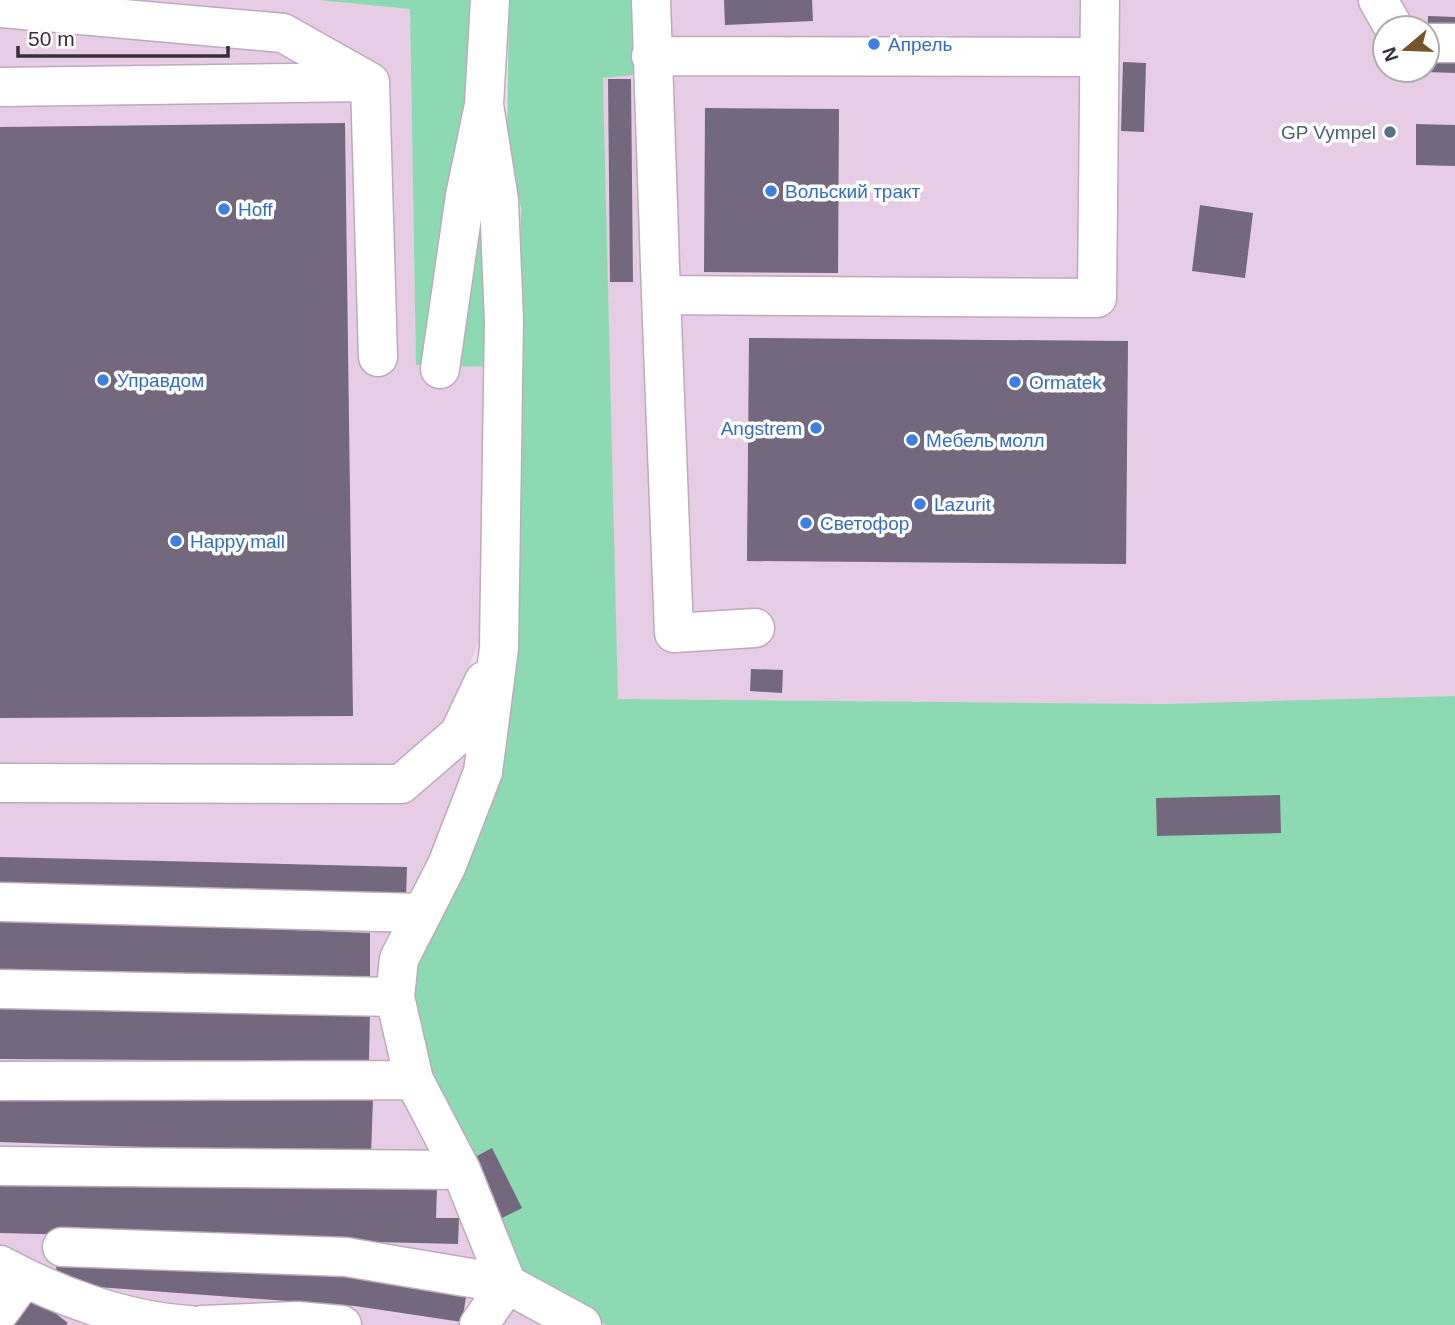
<svg xmlns="http://www.w3.org/2000/svg" width="1455" height="1325" viewBox="0 0 1455 1325" font-family="Helvetica,sans-serif">
  <style>
    .built { fill: #e7cce5; fill-rule: evenodd }
    .green { fill: #8dd9b2 }
    .building { fill: #73687e }
    .lines { fill: none; stroke-linecap: round; stroke-linejoin: round }
    .minor-casing { stroke: #beaabd; stroke-width: 41 }
    .minor { stroke: #fff; stroke-width: 38 }
    .shop-dot { fill: #3f7fe0; stroke: #fff; stroke-width: 2.5 }
    .service-dot { fill: #5c6f8a; stroke: #fff; stroke-width: 2.5 }
    .labels { text-anchor: middle; dominant-baseline: central; stroke-width: 7; stroke-linejoin: round; paint-order: stroke }
    .shop-label { font-size: 19px; fill: #366cbe; stroke: #fff; text-anchor: start }
    .service-label { font-size: 19px; fill: #4e5e75; stroke: #fff; text-anchor: end }
  </style>
  <rect width="100%" height="100%" fill="#f0dbef"/>
  <path class="built" d="M0,0H318L410,9L416,364L494,367L492,607L449,717L476,743L447,837L476,847L392,989L520,1278L607,1325H0Z
    M638,0H1455V696L1164,704L618,699L603,78L634,75ZM1385,28H1427V70H1385Z"/>
  <path class="green" d="M318,0H471L465,84L486,206L494,367L416,365L410,9Z
    M509,0H638L634,75L603,78L618,699L1164,704L1455,696V1325H607L520,1279L392,989L476,847L500,783L513,622L521,209L507,135Z"/>
  <path class="building" d="M724,0H812L813,21L725,25Z
    M1428,16L1455,17V73L1427,72Z
    M1123,62L1146,63L1144,132L1121,131Z
    M608,79H631L633,282H610Z
    M705,108L839,109L838,273L704,272Z
    M345,123L353,716L0,718V127Z
    M1416,124L1455,125V166L1416,165Z
    M1200,205L1253,213L1245,278L1192,271Z
    M749,338L1128,341L1126,564L747,561Z
    M751,669L783,670L782,693L750,691Z
    M1280,795L1281,833L1157,836L1156,798Z
    M0,857L407,867L406,898L0,888Z
    M0,919L370,933V983L0,972Z
    M0,1006L370,1010L369,1061L0,1059Z
    M0,1089L373,1097L371,1155L0,1142Z
    M492,1148L522,1208L492,1223L462,1164Z
    M0,1177L437,1187L436,1218H459L458,1244L0,1233Z
    M56,1261L357,1276L466,1297L462,1322L355,1306L57,1284Z
    M25,1290L68,1323L66,1325H0Z"/>
  <g class="lines">
    <g class="minor-casing">
      <path id="minor" d="M651,0L661,295L1097,298L1100,0
        M1378,0L1394,28
        M0,8L283,33L370,82L378,357
        M1427,43H1455
        M651,56L1099,57
        M0,87L369,82
        M484,105L499,200L504,321L499,648L483,772L447,865L399,959L395,997L414,1080L461,1170L507,1284L582,1325
        M661,295L674,633L755,628
        M440,369L465,196L484,105L490,0
        M0,783L401,784L459,734L484,681
        M0,902L419,913
        M0,989L395,997
        M0,1081L414,1080
        M0,1166L461,1170
        M62,1247L346,1257L507,1284L479,1325
        M0,1265C57,1296 125,1321 189,1325
        M0,1311L24,1278
        M202,1325L297,1321L342,1325"/>
    </g>
    <use href="#minor" class="minor"/>
  </g>
  <g class="shop-dot">
    <circle cx="874" cy="44" r="7"/>
    <circle cx="771" cy="191" r="7"/>
    <circle cx="224" cy="209" r="7"/>
    <circle cx="103" cy="380" r="7"/>
    <circle cx="1015" cy="382" r="7"/>
    <circle cx="816" cy="428" r="7"/>
    <circle cx="912" cy="440" r="7"/>
    <circle cx="920" cy="504" r="7"/>
    <circle cx="806" cy="523" r="7"/>
    <circle cx="176" cy="541" r="7"/>
  </g>
  <circle class="service-dot" cx="1390" cy="132" r="7"/>
  <g class="labels">
    <g class="shop-label">
      <text x="888" y="44">Апрель</text>
      <text x="785" y="191">Вольский тракт</text>
      <text x="238" y="209">Hoff</text>
      <text x="117" y="380">Управдом</text>
      <text x="1029" y="382">Ormatek</text>
      <text x="802" y="428" text-anchor="end">Angstrem</text>
      <text x="926" y="440">Мебель молл</text>
      <text x="934" y="504">Lazurit</text>
      <text x="820" y="523">Светофор</text>
      <text x="190" y="541">Happy mall</text>
    </g>
    <g class="service-label">
      <text x="1376" y="132">GP Vympel</text>
    </g>
  </g>
  <g transform="translate(1406 49) rotate(251)"><circle r="33" fill="#ffffff" stroke="#afacaf" stroke-width="2"/>
  <path d="M0-5L12 26L0 18L-12 26Z" fill="#73562a"/>
  <text y="-10" font-size="19" font-weight="bold" text-anchor="middle" fill="#372f37">N</text>
  </g>
  <path d="M18 46v10h210v-10" fill="none" stroke="#372f37" stroke-width="3.5"/>
  <text x="28" y="46" font-size="21" fill="#372f37" stroke="#ffffff" stroke-width="5" paint-order="stroke">50 m</text>
</svg>
